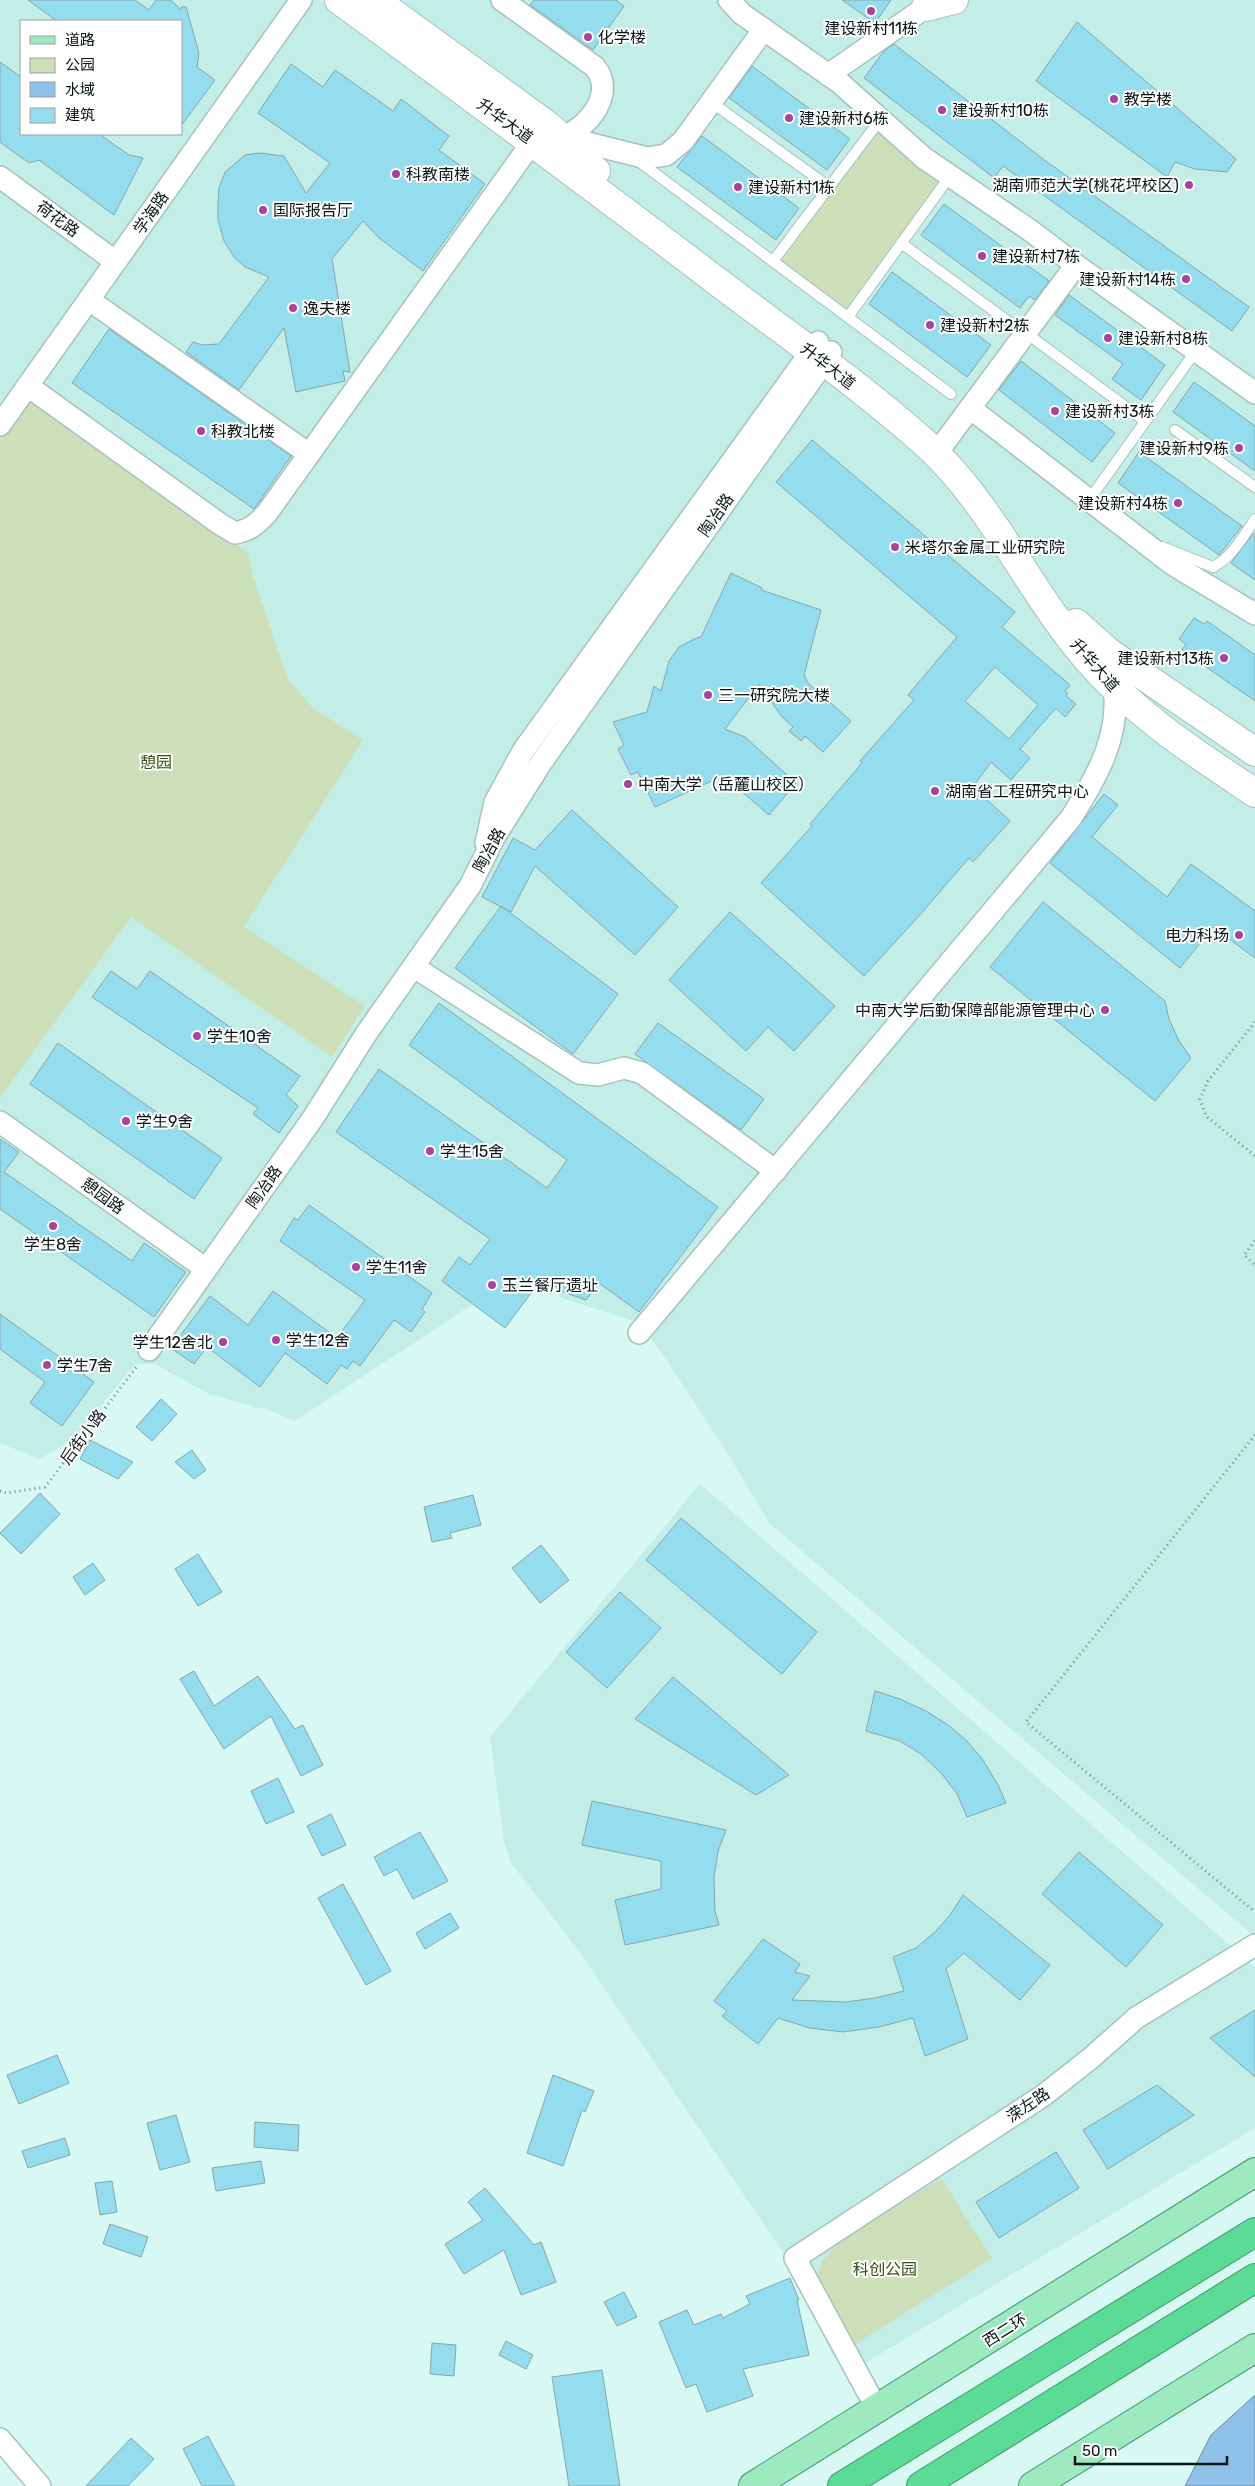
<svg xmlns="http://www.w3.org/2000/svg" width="1255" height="2486" viewBox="0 0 1255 2486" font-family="Rubik,'Noto Sans SC',sans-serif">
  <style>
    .built { fill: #c3ede7; fill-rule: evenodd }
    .green { fill: #cddfb9 }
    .water { fill: #8fc0e8; stroke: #678da8 }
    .building { fill: #94ddef; stroke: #87a5ac; fill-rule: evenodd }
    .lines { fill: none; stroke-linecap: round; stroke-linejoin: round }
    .lane-casing { stroke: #a4c3be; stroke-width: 12 }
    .street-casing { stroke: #a4c3be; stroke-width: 24 }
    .secondary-casing { stroke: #a4c3be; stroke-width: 30 }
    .primary-casing { stroke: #3f9668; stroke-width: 30 }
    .highway-casing { stroke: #3f9668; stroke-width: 30 }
    .path { stroke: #768d89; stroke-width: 3; stroke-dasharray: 1 4; stroke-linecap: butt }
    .lane { stroke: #fff; stroke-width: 10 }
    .street { stroke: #fff; stroke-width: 21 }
    .secondary { stroke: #fff; stroke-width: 28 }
    .primary { stroke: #9de9c0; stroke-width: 28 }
    .highway { stroke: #5cdb96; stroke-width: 28 }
    .poi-dot { fill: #a941a4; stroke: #fff; stroke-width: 2 }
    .labels { text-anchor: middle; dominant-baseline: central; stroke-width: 4; stroke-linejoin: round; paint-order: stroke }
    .poi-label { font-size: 16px; fill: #091514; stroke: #fff; text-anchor: start }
    .street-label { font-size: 16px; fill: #091514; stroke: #fff }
    .park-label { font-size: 16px; fill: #374c13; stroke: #fff }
  </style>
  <rect width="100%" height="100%" fill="#d8f8f3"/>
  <path class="built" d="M0,0H1255V1937L770,1524L727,1452L659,1349L637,1322L564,1299L546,1286L538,1291L533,1290L505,1328L473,1304L295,1421L271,1411L209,1394L155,1364H135L73,1440L39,1459L0,1443ZM21,21H181V134H21Z
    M700,1484L1255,1967V2128L865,2363L842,2369L833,2356L808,2301L782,2251L579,1951L511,1863L504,1841L490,1737Z"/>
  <path class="green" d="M879,126L943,179L847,310L780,261Z
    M23,392L248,553L253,576L288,680L314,709L363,740L244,927L365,1006L332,1057L131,917L0,1098V425Z
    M941,2178L992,2258L851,2347L817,2277L822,2261L840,2241Z"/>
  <path class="water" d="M1255,2395V2486H1185L1211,2435Z"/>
  <path class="building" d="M28,0H135L149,10L156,0H171L181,10V7H186L199,53L197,67L215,80L181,126V21H57Z
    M534,0H616L624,6L593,50L530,5Z
    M842,0H891L875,23Z
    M1077,22L1236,159L1227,172L1195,169L1175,162L1167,177L1036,81Z
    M894,44L1043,159L1249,307L1232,331L1003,166L994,178L864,78L884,51Z
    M0,62L21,77V134H99L129,155L143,158L114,215L39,160L29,163L0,142Z
    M291,64L323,87L335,70L393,111L401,99L449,136L439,150L485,184L423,271L378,237L363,221L332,259L350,372L343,371L345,381L296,392L284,328L239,390L186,352L193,342L202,345L219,344L269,277L245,267L234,257L224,241L218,220V204L219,188L225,172L245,155L259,153L284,156L306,193L330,163L258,113Z
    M752,66L850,139L827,170L729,98Z
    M702,136L799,208L776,240L677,167Z
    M944,204L1049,281L1035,300L1029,296L1020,308L921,235Z
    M892,272L991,345L967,377L869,304Z
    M1069,295L1165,365L1141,400L1112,379L1123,364L1055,315Z
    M109,329L291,456L254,509L72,383Z
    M1021,361L1115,433L1092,462L999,390Z
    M1194,382L1255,426V471L1173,412Z
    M812,440L1015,612L1002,627L1070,685L1065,691L1068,694L1066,696L1076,704L1065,717L1056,708L1020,749L1030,758L1011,780L991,762L973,787L1010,821L973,862L969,858L918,917L864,976L761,883L812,826L810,824L862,763L860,761L914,700L908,695L957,637L776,482ZM995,667L1038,705L1009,739L965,701Z
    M1139,452L1242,526L1219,555L1118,483Z
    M1253,534L1255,535V580L1231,563Z
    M731,573L762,588L761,590L821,610L804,675L808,683L851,721L823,752L805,736L801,741L789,731L793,727L782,717L759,684L725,729L745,737L796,783L769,815L726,778L716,779L655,807L638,772L631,775L618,749L624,745L613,722L647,712L654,686L661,691L669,661L679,647L694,639L701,637Z
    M1194,618L1204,624L1207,621L1255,655V701L1182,650L1186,644L1179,639Z
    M1104,794L1118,805L1092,837L1167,897L1191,864L1255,911V958L1213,927L1180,968L1050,863Z
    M572,810L678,907L635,955L535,866L511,912L482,897L513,838L535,850Z
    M1043,902L1165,1001L1169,1019L1179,1041L1191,1058L1155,1101L990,967Z
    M501,906L618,994L573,1054L455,968Z
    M730,912L835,1006L794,1051L768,1027L746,1051L669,980Z
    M111,971L137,989L150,971L300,1076L286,1095L298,1106L279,1133L253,1114L258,1108L92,997Z
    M439,1003L718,1207L639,1312L599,1283L586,1300L563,1292L543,1277L505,1328L442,1281L459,1257L470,1265L490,1239L336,1132L379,1069L547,1188L567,1160L409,1045Z
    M658,1023L764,1099L741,1130L635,1054Z
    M58,1043L222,1158L194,1199L30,1084Z
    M0,1139L19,1152L4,1172L132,1261L144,1243L186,1272L154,1317L0,1209Z
    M309,1205L432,1293L422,1309L425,1312L411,1332L394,1320L360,1366L353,1361L347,1369L341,1365L327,1384L285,1353L260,1387L207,1347L194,1364L171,1348L210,1296L248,1325L273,1291L337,1338L365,1300L280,1241L294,1218L298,1220Z
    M0,1314L94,1382L62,1426L30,1403L45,1382L0,1349Z
    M161,1399L177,1414L152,1441L136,1427Z
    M90,1440L133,1462L118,1479L80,1459Z
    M192,1450L206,1470L194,1479L175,1462Z
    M40,1493L60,1514L21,1554L0,1533Z
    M473,1495L481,1525L450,1533L452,1538L432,1542L424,1507Z
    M681,1518L817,1632L782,1674L646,1560Z
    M541,1545L569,1580L540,1603L512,1568Z
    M198,1554L222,1592L198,1606L175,1569Z
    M93,1563L105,1580L85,1595L73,1577Z
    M620,1592L661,1628L607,1688L566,1652Z
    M194,1671L214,1706L258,1676L295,1729L303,1725L323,1765L301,1776L271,1716L224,1749L180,1679Z
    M673,1677L789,1775L756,1795L635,1719Z
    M875,1691L900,1699L926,1711L948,1725L966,1740L983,1760L998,1785L1006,1803L967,1817L957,1794L942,1774L921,1754L900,1741L866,1731Z
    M278,1778L294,1812L266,1824L251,1791Z
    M592,1801L726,1830L718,1851L714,1877L715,1911L719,1925L625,1945L615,1900L661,1889V1861L582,1845Z
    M331,1814L346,1845L322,1856L307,1826Z
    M420,1832L448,1881L413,1899L397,1869L384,1876L374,1857Z
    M1079,1852L1163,1925L1126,1967L1042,1894Z
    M343,1884L391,1971L366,1985L318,1898Z
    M963,1895L1050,1965L1020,2000L964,1953L946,1969L968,2039L925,2056L913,2018L879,2027L843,2032L810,2028L778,2018L758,2044L722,2016L727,2011L714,2001L763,1939L800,1964L795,1972L810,1976L792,2000L846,2002L875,1998L904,1991L893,1957L916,1948L936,1931L950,1915Z
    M450,1913L459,1928L425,1949L416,1933Z
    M1255,2010V2077L1210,2038Z
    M57,2055L69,2083L19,2104L7,2075Z
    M553,2075L594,2091L585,2112L582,2110L563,2166L527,2153Z
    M1157,2085L1194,2115L1108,2169L1083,2130Z
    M176,2115L190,2162L160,2170L147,2123Z
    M255,2122L299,2125L298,2151L254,2147Z
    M65,2138L70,2155L28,2168L22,2151Z
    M1056,2152L1079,2188L999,2238L976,2202Z
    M261,2161L265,2183L216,2191L212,2168Z
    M112,2181L117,2212L100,2215L95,2183Z
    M485,2188L534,2245L541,2242L556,2282L521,2295L504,2250L464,2274L445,2244L483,2220L468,2202Z
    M110,2224L148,2237L141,2257L103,2244Z
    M790,2278L799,2300H797L809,2355L743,2369L753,2396L707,2412L696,2384L686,2388L659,2322L687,2310L694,2325L721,2314L723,2318L750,2304L746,2296Z
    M624,2292L637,2317L617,2326L604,2302Z
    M506,2341L533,2355L526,2369L499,2355Z
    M432,2343L456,2345L454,2376L430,2374Z
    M602,2370L620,2486H569L552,2377Z
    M208,2436L235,2486H202L183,2449Z
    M131,2438L154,2459L128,2486H86Z"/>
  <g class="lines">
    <g class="lane-casing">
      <path id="lane" d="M711,102L828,186
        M637,160L951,394
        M901,243L1009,322
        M773,261L880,120
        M848,317L950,176
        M1026,333L1145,421
        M1175,430L1255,487
        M1089,500L1195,352
        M1162,547L1213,567C1232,557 1243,537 1255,519"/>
    </g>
    <g class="street-casing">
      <path id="street" d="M502,0L595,67C616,93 589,127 563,137
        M729,0L742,14L840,83L924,158L1031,231L1076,265L936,454
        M828,75L926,7
        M0,177L116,262
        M1076,265L1255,393
        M89,300L309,454
        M28,386L220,524L235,533C250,530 257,524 267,513L533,141L552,137H563L647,158L666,155L683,141L764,29
        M970,408L1172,564L1255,614
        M0,425L301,0
        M486,843L495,802L523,751L818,342
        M414,967L579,1073L598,1075L624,1068L642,1073L776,1171
        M0,1122L206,1269
        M639,1333L1071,818C1098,774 1123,733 1113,678
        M149,1350L313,1118L366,1034L470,886L495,836L541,763L831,352
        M877,2409L795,2258L1044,2095L1091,2058L1136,2018L1255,1945
        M0,2439L40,2486"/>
    </g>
    <g class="secondary-casing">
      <path id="secondary" d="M339,0C466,93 593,187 718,282C788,335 861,386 926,444C993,505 1029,592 1088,660C1136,715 1195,753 1255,793
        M375,0L546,124C564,138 577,157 596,171
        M926,7L954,0
        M1076,623L1107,651L1255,752"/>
    </g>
    <g class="primary-casing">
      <path id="primary" d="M753,2486L1255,2172
        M1033,2486L1255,2348"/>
    </g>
    <g class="highway-casing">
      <path id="highway" d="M842,2486L1255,2232
        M921,2486L1255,2278"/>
    </g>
    <path class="path" d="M1255,1022L1208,1081L1200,1099L1206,1116L1255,1156
      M1255,1241L1244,1255L1255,1265
      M1255,1435L1026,1722L1255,1912
      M0,1491L7,1493L45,1487L138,1365"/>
    <use href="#lane" class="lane"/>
    <use href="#street" class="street"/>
    <use href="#secondary" class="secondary"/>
    <use href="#primary" class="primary"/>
    <use href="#highway" class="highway"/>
  </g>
  <g class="poi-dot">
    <circle cx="871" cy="11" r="5"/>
    <circle cx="588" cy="37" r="5"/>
    <circle cx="1114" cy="99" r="5"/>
    <circle cx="942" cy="110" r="5"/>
    <circle cx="789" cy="118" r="5"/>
    <circle cx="396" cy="174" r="5"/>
    <circle cx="1189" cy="185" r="5"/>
    <circle cx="738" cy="187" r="5"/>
    <circle cx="263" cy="210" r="5"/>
    <circle cx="982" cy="256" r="5"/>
    <circle cx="1186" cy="279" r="5"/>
    <circle cx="293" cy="308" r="5"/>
    <circle cx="930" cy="325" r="5"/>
    <circle cx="1108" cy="338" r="5"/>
    <circle cx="1055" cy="411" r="5"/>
    <circle cx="201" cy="431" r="5"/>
    <circle cx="1239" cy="448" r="5"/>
    <circle cx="1178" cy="503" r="5"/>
    <circle cx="895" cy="547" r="5"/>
    <circle cx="1224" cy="658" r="5"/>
    <circle cx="708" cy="695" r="5"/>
    <circle cx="628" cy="784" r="5"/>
    <circle cx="935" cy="791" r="5"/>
    <circle cx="1239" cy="935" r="5"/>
    <circle cx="1105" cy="1010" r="5"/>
    <circle cx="197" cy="1036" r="5"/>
    <circle cx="126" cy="1121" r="5"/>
    <circle cx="430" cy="1151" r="5"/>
    <circle cx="53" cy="1226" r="5"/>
    <circle cx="356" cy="1267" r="5"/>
    <circle cx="492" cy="1285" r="5"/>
    <circle cx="276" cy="1340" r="5"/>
    <circle cx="223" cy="1342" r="5"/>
    <circle cx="47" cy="1365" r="5"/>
  </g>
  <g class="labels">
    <g class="poi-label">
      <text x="871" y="28" text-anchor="middle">建设新村11栋</text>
      <text x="598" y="37">化学楼</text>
      <text x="1124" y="99">教学楼</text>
      <text x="952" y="110">建设新村10栋</text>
      <text x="799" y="118">建设新村6栋</text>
      <text x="406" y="174">科教南楼</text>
      <text x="1179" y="185" text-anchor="end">湖南师范大学(桃花坪校区)</text>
      <text x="748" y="187">建设新村1栋</text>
      <text x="273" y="210">国际报告厅</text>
      <text x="992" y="256">建设新村7栋</text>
      <text x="1176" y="279" text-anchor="end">建设新村14栋</text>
      <text x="303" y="308">逸夫楼</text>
      <text x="940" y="325">建设新村2栋</text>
      <text x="1118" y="338">建设新村8栋</text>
      <text x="1065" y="411">建设新村3栋</text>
      <text x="211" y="431">科教北楼</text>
      <text x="1229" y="448" text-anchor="end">建设新村9栋</text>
      <text x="1168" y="503" text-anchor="end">建设新村4栋</text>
      <text x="905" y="547">米塔尔金属工业研究院</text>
      <text x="1214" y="658" text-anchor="end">建设新村13栋</text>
      <text x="718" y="695">三一研究院大楼</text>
      <text x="638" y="784">中南大学（岳麓山校区）</text>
      <text x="945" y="791">湖南省工程研究中心</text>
      <text x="1229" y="935" text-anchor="end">电力科场</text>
      <text x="1095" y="1010" text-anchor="end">中南大学后勤保障部能源管理中心</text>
      <text x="207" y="1036">学生10舍</text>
      <text x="136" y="1121">学生9舍</text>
      <text x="440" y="1151">学生15舍</text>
      <text x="53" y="1244" text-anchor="middle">学生8舍</text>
      <text x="366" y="1267">学生11舍</text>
      <text x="502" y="1285">玉兰餐厅遗址</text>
      <text x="286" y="1340">学生12舍</text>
      <text x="213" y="1342" text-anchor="end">学生12舍北</text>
      <text x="57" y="1365">学生7舍</text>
    </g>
    <g class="street-label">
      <text transform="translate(505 121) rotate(36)">升华大道</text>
      <text transform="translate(151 213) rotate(-55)">学海路</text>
      <text transform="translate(58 219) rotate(36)">荷花路</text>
      <text transform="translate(828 366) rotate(38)">升华大道</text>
      <text transform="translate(716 515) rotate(-55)">陶冶路</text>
      <text transform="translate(1095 665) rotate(49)">升华大道</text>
      <text transform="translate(489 850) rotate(-61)">陶冶路</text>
      <text transform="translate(264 1187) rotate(-55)">陶冶路</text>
      <text transform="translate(103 1196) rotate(36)">憩园路</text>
      <text transform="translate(83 1437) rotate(-53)">后街小路</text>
      <text transform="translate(1028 2105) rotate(-34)">溁左路</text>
      <text transform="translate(1005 2330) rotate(-32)">西二环</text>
    </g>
    <g class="park-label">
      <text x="156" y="762">憩园</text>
      <text x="885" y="2269">科创公园</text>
    </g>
  </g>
  <rect x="20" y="20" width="162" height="115" fill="#ffffff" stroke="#9da1a1"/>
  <rect x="30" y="36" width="25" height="8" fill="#9de9c0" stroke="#9da1a1"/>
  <text x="65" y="45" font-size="15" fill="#091514">道路</text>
  <rect x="30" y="58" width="25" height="15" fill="#cddfb9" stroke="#9da1a1"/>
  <text x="65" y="70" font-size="15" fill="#091514">公园</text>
  <rect x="30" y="82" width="25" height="15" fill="#8fc0e8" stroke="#9da1a1"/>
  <text x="65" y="95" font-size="15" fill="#091514">水域</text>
  <rect x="30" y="108" width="25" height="15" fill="#94ddef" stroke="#9da1a1"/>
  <text x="65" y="120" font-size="15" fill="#091514">建筑</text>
  <path d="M1075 2456v8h152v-8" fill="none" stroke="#091514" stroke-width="2.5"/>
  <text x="1082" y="2456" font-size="15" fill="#091514" stroke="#ffffff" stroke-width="4" paint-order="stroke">50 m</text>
</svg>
